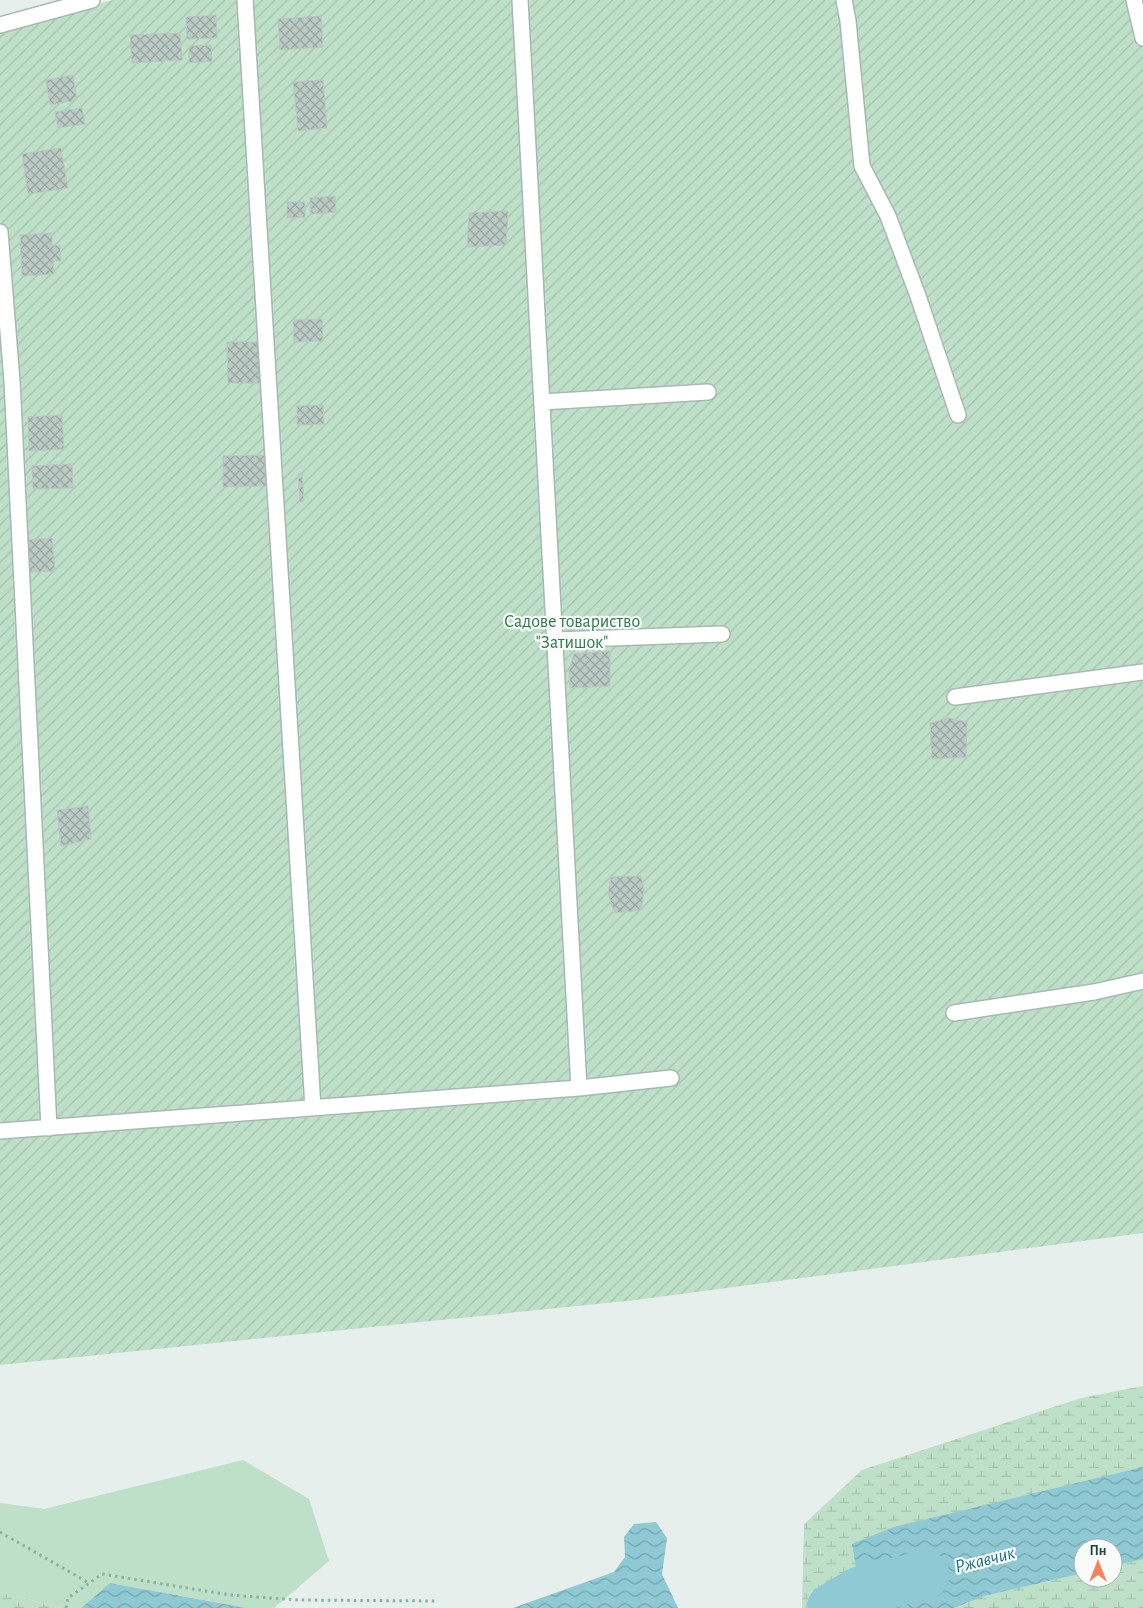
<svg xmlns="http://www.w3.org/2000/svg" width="1143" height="1608" viewBox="0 0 1143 1608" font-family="'Alegreya Sans',sans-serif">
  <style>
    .grass { fill: #bfe0c8 }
    .wetland { fill: url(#wetland-marsh); fill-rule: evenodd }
    .garden { fill: url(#garden-furrows) }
    .water { fill: url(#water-waves) }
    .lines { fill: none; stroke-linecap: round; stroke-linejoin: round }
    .river { stroke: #8ec9d4; stroke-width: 49 }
    .building { fill: url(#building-cross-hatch); stroke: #b8c9c2 }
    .service-casing { stroke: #a8b8b2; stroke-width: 18 }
    .path { stroke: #86b3a5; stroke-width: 3; stroke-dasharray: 2.5 4; stroke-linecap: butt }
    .service { stroke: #fff; stroke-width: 15 }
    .labels { text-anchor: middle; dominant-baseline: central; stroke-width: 4.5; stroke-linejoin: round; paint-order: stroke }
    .park-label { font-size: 18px; fill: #2d7a4b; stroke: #f7fbf9 }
    .water-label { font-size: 19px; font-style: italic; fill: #1c6f80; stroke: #f7fbf9 }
  </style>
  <defs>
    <pattern id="wetland-marsh" width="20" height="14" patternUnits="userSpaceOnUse" patternTransform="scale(1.25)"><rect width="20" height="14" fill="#bfe0c8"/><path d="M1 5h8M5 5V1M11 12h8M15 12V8" fill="none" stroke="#a4c1ad"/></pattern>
    <pattern id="garden-furrows" width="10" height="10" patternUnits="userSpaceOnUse" patternTransform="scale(1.25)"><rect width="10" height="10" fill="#bfe0c8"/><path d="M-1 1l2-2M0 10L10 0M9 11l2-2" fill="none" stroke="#a4c1ad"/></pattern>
    <pattern id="water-waves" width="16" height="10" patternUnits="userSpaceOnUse" patternTransform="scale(1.25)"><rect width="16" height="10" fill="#8ec9d4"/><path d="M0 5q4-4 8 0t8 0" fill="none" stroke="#74a5ad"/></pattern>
    <pattern id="building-cross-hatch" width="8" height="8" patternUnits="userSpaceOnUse" patternTransform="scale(1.25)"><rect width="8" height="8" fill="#bbcac4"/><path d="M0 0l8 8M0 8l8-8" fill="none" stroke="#98a6a0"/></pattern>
  </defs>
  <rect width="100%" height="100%" fill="#e6efeb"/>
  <path class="grass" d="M243,1460L309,1499L329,1561L274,1608H247L110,1583L81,1608H61L0,1592V1503L44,1509Z"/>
  <path class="wetland" d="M1143,1386V1608H802L804,1524L862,1470L1081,1398ZM1083,1548H1113V1578H1083Z
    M0,1592L61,1608H0Z"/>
  <path class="garden" d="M113,0H1143V1233L636,1300L0,1365V32Z"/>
  <path class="water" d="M1143,1467V1559L1113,1566V1548H1083V1573L984,1596L954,1608H869L860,1591L852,1544L894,1527Z
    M656,1522L667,1538L662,1574L678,1608H513L614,1572L625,1557L624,1537L634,1524Z
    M110,1583L247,1608H81Z"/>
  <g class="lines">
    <path class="river" d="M831,1608L860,1591L925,1575"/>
  </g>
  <path class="building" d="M216,15L217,38L187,39L186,17Z
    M321,16L323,47L280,50L278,19Z
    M180,33L182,60L132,63L130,35Z
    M211,45L212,61L189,63V46Z
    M73,75L77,100L50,105L46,80Z
    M323,80L327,128L298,131L293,82Z
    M82,108L85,124L58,128L55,112Z
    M61,148L68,188L28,194L22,154Z
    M335,196L336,212L311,214L310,198Z
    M287,202H305V217L287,218Z
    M508,211L506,245L467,247L469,213Z
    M52,233V246L60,245L61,261H53L54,274L22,276L20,235Z
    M322,319L323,341L294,342L293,320Z
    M227,342H261L262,383H228Z
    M323,405L324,424L297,425V406Z
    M62,415L64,449L29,451L28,417Z
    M265,455L266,486L223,487V456Z
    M72,464L73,488L33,489L32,466Z
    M302,473L304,501L300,502L298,474Z
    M52,538L55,571L29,572L27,540Z
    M610,651V686L570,688L569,670L574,654Z
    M948,718L967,722L966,757L932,759L930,723Z
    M88,806L91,839L61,846L57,810Z
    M641,876L644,890L641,910L614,913L608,893L611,877Z"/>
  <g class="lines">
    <g class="service-casing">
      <path id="service" d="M245,0L313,1108
        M520,0L579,1088
        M844,0L848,21L862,166L888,216L918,296L958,415
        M1134,0L1143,38
        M0,25L92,0
        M0,232L12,381L49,1128
        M542,402L708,392
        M555,640L722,634
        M955,697L1143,672
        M954,1013L1094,992L1143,981
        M0,1131L579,1088L671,1078"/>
    </g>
    <path class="path" d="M0,1532L89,1583
      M66,1608L68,1598L102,1574L230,1595L298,1600L438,1601"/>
    <use href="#service" class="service"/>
  </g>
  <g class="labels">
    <g class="park-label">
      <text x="572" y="622">Садове товариство<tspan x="572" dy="21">"Затишок"</tspan></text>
    </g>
    <g class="water-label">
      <text transform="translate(985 1560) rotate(-14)">Ржавчик</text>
    </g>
  </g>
  <g transform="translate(1098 1563)"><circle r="24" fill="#f7fbf9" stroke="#a3b1ad"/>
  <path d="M0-4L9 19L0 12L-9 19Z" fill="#f4845f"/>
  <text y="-8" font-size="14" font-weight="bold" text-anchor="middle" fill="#24423a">Пн</text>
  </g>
</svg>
